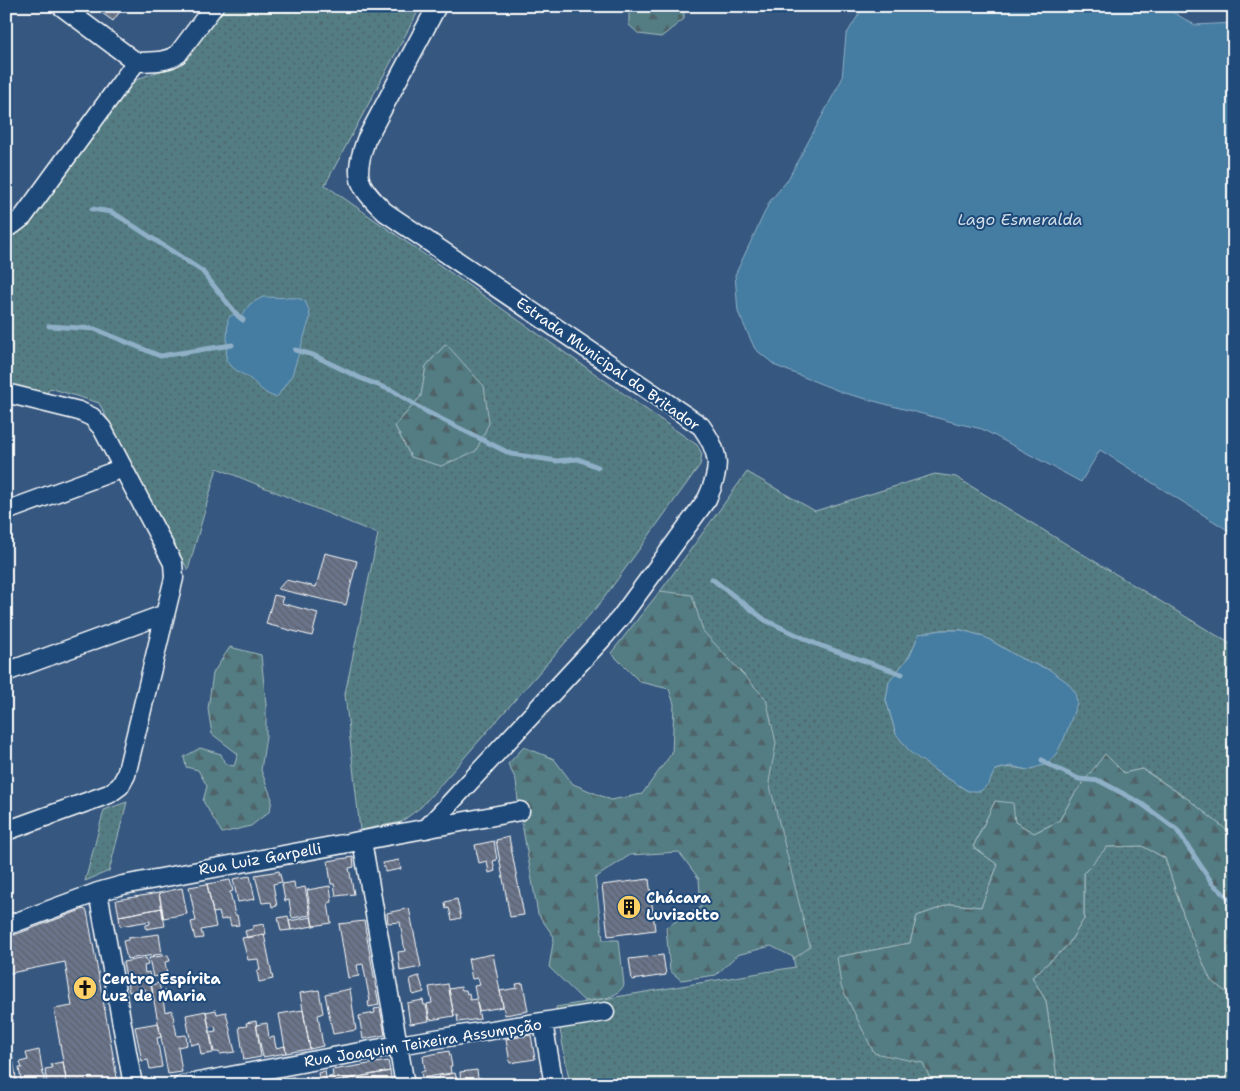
<svg xmlns="http://www.w3.org/2000/svg" width="1240" height="1091" viewBox="0 0 1240 1091" font-family="'Shantell Sans',sans-serif">
  <style>
    .grass { fill: url(#grass-dots); stroke: #a8bec1; fill-rule: evenodd }
    .forest { fill: url(#forest-firs); stroke: #a8bec1 }
    .water { fill: #447ba1; stroke: #8fb0c7 }
    .lines { fill: none; stroke-linecap: round; stroke-linejoin: round }
    .stream { stroke: #8fb0c7; stroke-width: 5 }
    .building { fill: url(#building-back-hatch); stroke: #fff }
    .minor-casing { stroke: #fff; stroke-width: 21 }
    .minor { stroke: #1f4a7a; stroke-width: 18 }
    .labels { text-anchor: middle; dominant-baseline: central; stroke-width: 4; stroke-linejoin: round; paint-order: stroke }
    .street-label { font-size: 15px; fill: #fff; stroke: #1f4a7a }
    .poi-label { font-size: 15px; font-weight: bold; fill: #fff; stroke: #1f4a7a; text-anchor: start }
    .water-label { font-size: 16px; font-style: italic; fill: #d0dee8; stroke: #1f4a7a }
  </style>
  <defs>
    <pattern id="grass-dots" width="8" height="8" patternUnits="userSpaceOnUse" patternTransform="scale(1.25)"><rect width="8" height="8" fill="#527c83"/><path d="M2 2h.1M6 6h.1" fill="none" stroke="#4f6468" stroke-width="1.8" stroke-linecap="round"/></pattern>
    <pattern id="forest-firs" width="22" height="20" patternUnits="userSpaceOnUse" patternTransform="scale(1.25)"><rect width="22" height="20" fill="#527c83"/><path d="M5 1l3.5 6h-7zM16 11l3.5 6h-7z" fill="#4f6468"/></pattern>
    <pattern id="building-back-hatch" width="6" height="6" patternUnits="userSpaceOnUse" patternTransform="scale(1.25)"><rect width="6" height="6" fill="#6b758b"/><path d="M-1 5l2 2M0 0l6 6M5-1l2 2" fill="none" stroke="#5c606c"/></pattern>
  </defs>
  <rect width="100%" height="100%" fill="#36577f"/>
  <filter id="ink" filterUnits="userSpaceOnUse"><feTurbulence type="fractalNoise" baseFrequency=".02" numOctaves="2"/><feDisplacementMap in="SourceGraphic" scale="10" xChannelSelector="R" yChannelSelector="G"/><feConvolveMatrix kernelMatrix="1 2 1 2 8 2 1 2 1" color-interpolation-filters="sRGB"/></filter>
  <g filter="url(#ink)">
    <path class="grass" d="M225,6H421L325,185L697,445L702,454L700,465L601,602L421,807L401,822L360,830L345,694L378,534L217,468L188,570L99,403L50,388L47,393L6,384V235L23,228L36,215L131,84C147,71 170,72 186,60ZM446,344L411,457L395,426L421,396L426,366Z
      M747,472L815,511L935,474L956,477L1234,646V836L1188,799L1143,769L1124,773L1075,793L1059,821L1034,833L1015,822L995,801L973,847L998,865L981,907L951,904L917,916L910,943L837,957L874,1052L924,1063L933,1085H570L556,1007L795,967L741,679L646,611ZM942,630H961L983,636L1022,659L1050,670L1028,770C996,763 992,772 968,791L936,771L896,734L886,700L889,682L910,655L919,634Z
      M127,802L109,871L85,881L104,810Z
      M1142,846L1165,858L1188,929L1211,980L1234,998V1085H1058L1046,1001L1032,977L1067,946L1084,919V873L1107,847Z"/>
    <path class="forest" d="M629,6H684V19L661,37L639,34L629,25Z
      M446,344L484,386L489,423L476,451L441,466L411,457L395,426L421,396L426,366Z
      M660,591L692,595L703,631L766,699L776,743L769,782L810,947L795,958L771,946L737,955L716,975L681,980L670,971L666,927L701,907L699,879L679,852L630,855L595,878L603,940H619L624,985C616,1000 598,999 584,1001L549,967L554,937L538,914L518,801L516,780L508,764L524,747L554,759L573,784L611,800L642,794L672,753L674,704L669,689L640,682L611,653Z
      M230,647L261,655L266,705V736L261,770L272,799L270,811L251,826L222,833L203,801L207,786L198,770L186,767L184,757L200,748L221,754L225,764L234,766L238,754L212,734L208,709L213,673Z
      M1105,754L1124,773L1142,769L1188,799L1234,836V998L1211,981L1188,929L1165,858L1142,846L1107,847L1084,873V919L1067,946L1032,977L1046,1001L1058,1085H933L923,1063L874,1053L841,986L837,957L910,943L917,916L951,904L981,907L998,865L973,847L995,801L1013,803L1015,822L1034,833L1059,821L1075,793Z"/>
    <path class="water" d="M864,6H1162L1195,25L1234,23V534L1100,450L1081,482L982,429L956,423L844,393L776,366L755,349L738,312L735,275L770,201L787,181L842,79L846,35Z
      M263,297L297,298L305,301L309,310L310,318L292,375L277,397C264,396 257,383 246,376C237,371 234,369 226,361L228,318L232,315H242L250,304Z
      M942,630H961L983,636L1022,659L1050,670L1067,682L1075,692L1077,703L1064,739L1056,754L1047,764L1028,770L1011,766L995,770L989,783L981,791H968L936,771L911,753L896,734L886,700L889,682L910,655L919,634Z"/>
    <g class="lines">
      <path class="stream" d="M92,209L111,212L120,217L202,271L238,316L243,320
        M49,326L95,329L160,356L232,345
        M295,350L313,355L360,378L393,391L425,411L511,454L557,461L578,459L598,467
        M712,579L765,620L816,644L902,674
        M1042,760L1047,764L1079,779L1100,781L1142,804L1177,830L1212,883L1234,903"/>
    </g>
    <path class="building" d="M101,6H124L113,21L98,10Z
      M325,553L357,561L346,605L278,589L286,580L316,587Z
      M274,595L283,597L281,603L318,613L312,636L266,624Z
      M509,837L524,915L510,917L496,840Z
      M494,841L497,860L493,861L495,871L489,873L487,861L479,863L475,845Z
      M353,857L354,867L349,868L354,894L336,896L334,884H331L328,861Z
      M399,860L401,869L385,872L383,863Z
      M279,871L282,882L273,884L277,906L272,907L271,902L262,903L255,875Z
      M250,876L255,899L238,902L233,879Z
      M649,879L655,930L608,936L602,885Z
      M230,880L233,891L230,892L235,915H237L239,925L231,926L229,918L221,920L219,912L213,913L207,884Z
      M294,882L295,889L305,887L310,915L292,918L289,900L285,901L282,884Z
      M207,884L216,927L201,930L203,938L195,939L191,922L196,921L189,887Z
      M330,886L332,902L328,903L331,923L313,926L307,890Z
      M182,888L187,914L163,918L159,893Z
      M159,893L162,908L119,916L116,900Z
      M457,899L461,918L452,920L449,908L446,909L445,902Z
      M162,908L165,926L146,929V925L150,924V921L120,926L119,916Z
      M409,908L421,967L400,971L398,952L405,951L400,922L388,923L387,913Z
      M84,909L87,911L118,1083L108,1085H67L54,1009L72,1006L65,962L6,974V938Z
      M288,916L291,930L281,931L278,918Z
      M311,917L313,926L291,930L289,921Z
      M364,921L379,1005L369,1007L368,1002L370,1001L363,964L357,965L359,976L348,978L339,924Z
      M264,924L266,934L247,938L245,931L253,929V926Z
      M159,934L162,954L127,959L123,941L128,940V938Z
      M264,934L273,979L259,982L257,971L260,970L258,959L248,960L242,938Z
      M493,954L503,1007L479,1011L474,986L480,985L478,978L472,979L468,959Z
      M168,955L170,961L165,962L167,974L153,977L149,958Z
      M663,955L666,975L632,980L629,959Z
      M146,958L148,965L144,966L145,973L149,972L153,993L146,994L145,989L129,992L123,962Z
      M419,976L424,992L413,995L410,979Z
      M159,983L161,992L165,991L167,999H163L165,1012L172,1010L177,1036L186,1035L187,1045L178,1047L182,1072L168,1074L151,985Z
      M523,983L528,1011L505,1015L500,991L517,988L516,984Z
      M448,984L454,1016L430,1020L427,1004L432,1003L429,987Z
      M461,987L462,990H466L467,994L469,993L470,1000L476,999L480,1019L458,1022L457,1015L454,1016L449,989Z
      M350,989L356,1030L333,1034L325,994Z
      M319,990L323,1013L318,1015L323,1046L310,1049L300,993Z
      M423,1000L424,1005H426L429,1021L410,1024L407,1003Z
      M380,1008L385,1035L363,1039L359,1016L375,1013L374,1009Z
      M216,1010L217,1014L226,1012L235,1052L220,1054L219,1052H214L210,1032L216,1031L215,1026L209,1027L206,1012Z
      M303,1010L310,1049L286,1053L279,1014Z
      M206,1011L213,1053L201,1055L199,1043L191,1045L186,1015Z
      M256,1021L261,1057L244,1060L239,1027L247,1026L246,1023Z
      M158,1023L161,1037L157,1038L162,1067L150,1069L148,1060L142,1061L135,1027Z
      M267,1023L269,1038L274,1037L276,1048L285,1046L286,1053L263,1057L256,1025Z
      M531,1035L535,1059L510,1063L506,1039Z
      M39,1050L45,1085H22L19,1068H22L20,1062L28,1060L26,1053Z
      M12,1051L17,1085H6V1052Z
      M449,1051L452,1066H450L451,1073L422,1078L421,1071H425L423,1056Z
      M388,1061L390,1071L320,1084L318,1073L325,1071L326,1078L333,1076L332,1070Z
      M63,1062L67,1085H47L45,1069L52,1068L51,1064Z
      M477,1070L478,1078H482L483,1085H461L460,1072Z
      M390,1071L392,1083L334,1085V1082Z
      M455,1073L458,1085H417V1082L439,1078V1076Z
      M294,1077L295,1085H283L282,1079Z"/>
    <g class="lines">
      <g class="minor-casing">
        <path id="minor" d="M61,6L136,62C150,61 166,63 178,54L214,6
          M6,228L14,224L23,217L136,62
          M6,393L79,411L92,417L102,428L173,563L174,578L126,775L120,786L109,794L6,831
          M6,511L123,468
          M6,672L165,614
          M426,829L603,638L621,617L707,499C721,469 721,454 701,426L385,212C357,185 353,177 366,140L437,6
          M362,841L405,1085
          M98,892L133,1085
          M6,926L98,892L123,885L520,811
          M543,1023L554,1085
          M182,1085L398,1045L605,1012"/>
      </g>
      <use href="#minor" class="minor"/>
    </g>
  </g>
  <defs>
    <g id="building-disc" transform="scale(1.25)"><circle r="9.5" fill="#ffd166" stroke="#1f4a7a"/><path d="M-4-6H4V6H1V3H-1V6H-4ZM-2.5-4.3h1.7v1.8h-1.7ZM.8-4.3h1.7v1.8H.8ZM-2.5-1h1.7V.8h-1.7ZM.8-1h1.7V.8H.8Z" fill="#111"/></g>
    <g id="church-disc" transform="scale(1.25)"><circle r="9.5" fill="#ffd166" stroke="#1f4a7a"/><path d="M-1.2-6h2.4v3.5h3.3v2.4h-3.3V6h-2.4V-.1h-3.3v-2.4h3.3Z" fill="#111"/></g>
  </defs>
  <g fill-rule="evenodd">
    <use href="#building-disc" x="629" y="907"/>
    <use href="#church-disc" x="85" y="988"/>
  </g>
  <g class="labels">
    <g class="street-label">
      <text transform="translate(608 364) rotate(35)">Estrada Municipal do Britador</text>
      <text transform="translate(260 859) rotate(-10)">Rua Luiz Garpelli</text>
      <text transform="translate(423 1043) rotate(-9)">Rua Joaquim Teixeira Assumpção</text>
    </g>
    <g class="poi-label">
      <text x="646" y="898">Chácara<tspan x="646" dy="17">Luvizotto</tspan></text>
      <text x="102" y="979">Centro Espírita<tspan x="102" dy="17">Luz de Maria</tspan></text>
    </g>
    <g class="water-label">
      <text x="1020" y="219">Lago Esmeralda</text>
    </g>
  </g>
  <rect width="1240" height="1091" fill="none" stroke="#1f4a7a" stroke-width="25"/>
  <rect x="12" y="12" width="1215" height="1066" fill="none" stroke="#fff" stroke-width="2" filter="url(#ink)"/>
</svg>
